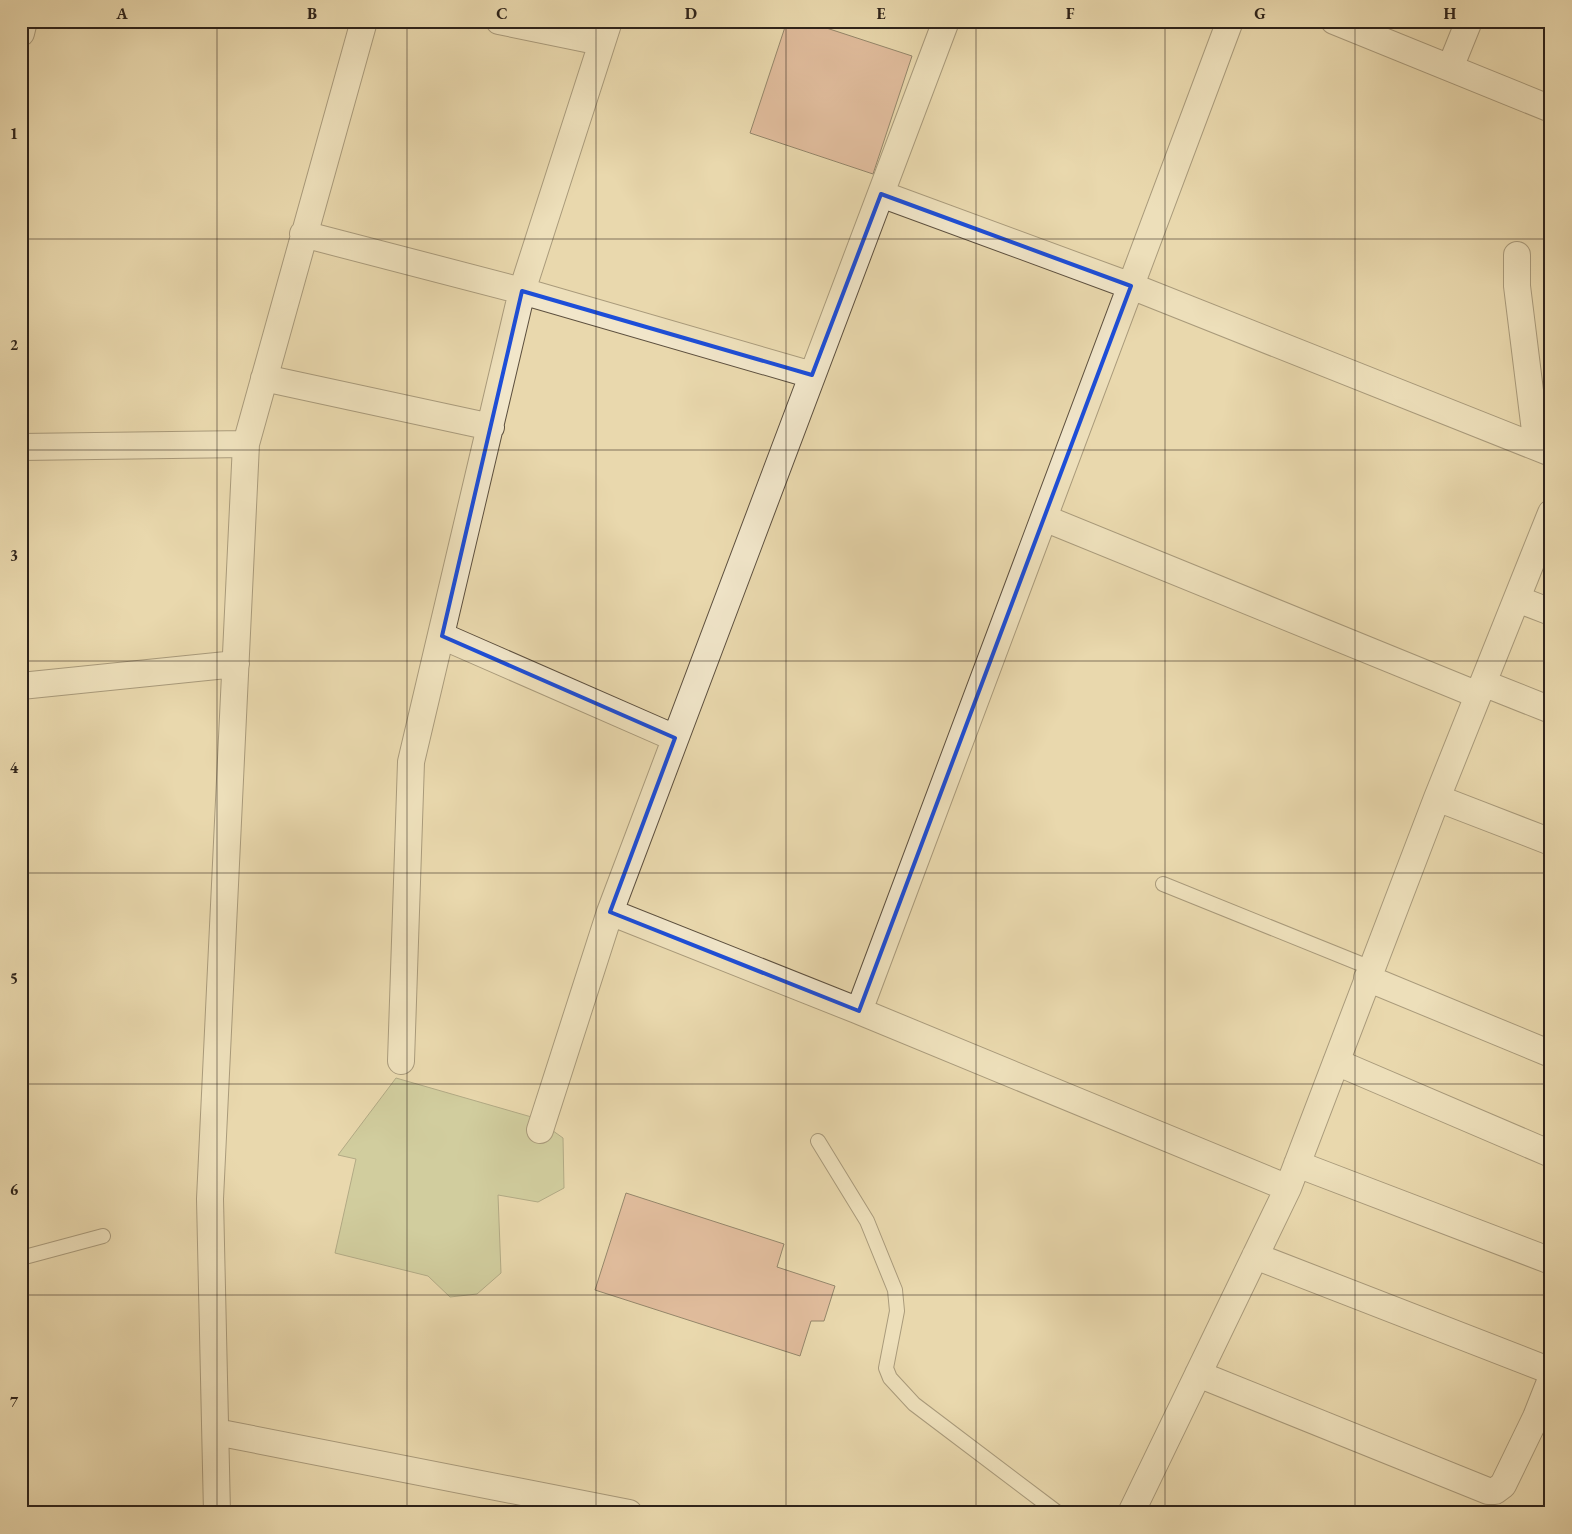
<svg xmlns="http://www.w3.org/2000/svg" width="1572" height="1534" viewBox="0 0 1572 1534" font-family="'EB Garamond',serif">
  <style>
    .green { fill: #b3bf8d; stroke: #707154 }
    .building { fill: #d69987; stroke: #2e231a }
    .lines { fill: none; stroke-linecap: round; stroke-linejoin: round }
    .service-casing { stroke: #5d503f; stroke-width: 16 }
    .minor-casing { stroke: #5d503f; stroke-width: 28 }
    .service { stroke: #f1e6ca; stroke-width: 14 }
    .minor { stroke: #f1e6ca; stroke-width: 26 }
    .marked { fill: none; stroke: #1d4ed8; stroke-width: 4; stroke-linejoin: round }
    .grid { fill: none; stroke: #2e231a; stroke-width: 1; stroke-opacity: 0.55 }
    .neatline { fill: none; stroke: #2e231a; stroke-width: 2 }
    .grid-label { font-size: 16px; text-anchor: middle; font-weight: bold; fill: #2e231a }
  </style>
  <rect width="100%" height="100%" fill="#e9d8ad"/>
  <filter id="stains"><feTurbulence type="fractalNoise" baseFrequency=".004" numOctaves="4"/><feColorMatrix values="0 0 0 0 .2 0 0 0 0 .09 0 0 0 0 .02 0 0 0 .5 -.17"/></filter>
  <radialGradient id="worn" r=".72"><stop offset=".6" stop-color="#630" stop-opacity="0"/><stop offset="1" stop-color="#630" stop-opacity=".3"/></radialGradient>
  <path class="green" d="M396,1078L535,1118L563,1138L564,1188L538,1202L498,1195L501,1273L477,1294L450,1297L428,1276L335,1253L356,1159L338,1155Z"/>
  <path class="building" d="M787,21H805L912,56L873,174L750,133Z
    M626,1193L784,1244L777,1267L835,1286L824,1321H811L800,1356L595,1290Z"/>
  <g class="lines">
    <g class="service-casing">
      <path id="service" d="M1163,884L1371,968
        M818,1141L867,1221L895,1290L897,1311L886,1368L890,1378L914,1404L1058,1513
        M21,1258L103,1236"/>
    </g>
    <g class="minor-casing">
      <path id="minor" d="M499,21L601,42
        M1230,21L859,1011L1288,1188
        M1334,21L1551,109
        M21,33L24,21
        M1450,68L1469,21
        M881,194L1131,286L1551,453
        M303,234L522,291L812,375
        M1517,255V286L1537,447
        M264,378L491,427
        M21,447L246,444
        M1044,518L1478,695
        M1517,599L1551,612
        M442,636L675,738
        M1483,683L1551,710
        M21,686L236,664
        M1437,798L1551,842
        M1367,978L1551,1054
        M859,1011L610,912L946,21
        M401,1061L411,762L522,291L609,21
        M1336,1062L1551,1154
        M540,1130L610,912
        M1297,1164L1551,1261
        M1255,1256L1551,1371
        M1198,1374L1488,1491H1495L1503,1485L1536,1417L1551,1379
        M216,1432L629,1513
        M217,1513L210,1199L246,444L364,21
        M1131,1513L1288,1188L1437,798L1551,513"/>
    </g>
    <use href="#service" class="service"/>
    <use href="#minor" class="minor"/>
  </g>
  <path d="M0 0H1572V1534H0ZM881,194L1131,286L859,1011L610,912L675,738L442,636L522,291L812,375Z" fill="#e9d8ad" fill-opacity=".55" fill-rule="evenodd"/>
  <path class="marked" d="M881,194L1131,286L859,1011L610,912L675,738L442,636L522,291L812,375Z"/>
  <path class="grid" d="M217,21V1513M407,21V1513M596,21V1513M786,21V1513M976,21V1513M1165,21V1513M1355,21V1513M21,239H1551M21,450H1551M21,661H1551M21,873H1551M21,1084H1551M21,1295H1551"/>
  <rect width="1572" height="1534" fill="none" stroke="#e9d8ad" stroke-width="55"/>
  <rect x="28" y="28" width="1516" height="1478" class="neatline"/>
  <g class="grid-label">
    <text x="122" y="19">A</text>
    <text x="312" y="19">B</text>
    <text x="502" y="19">C</text>
    <text x="691" y="19">D</text>
    <text x="881" y="19">E</text>
    <text x="1070" y="19">F</text>
    <text x="1260" y="19">G</text>
    <text x="1450" y="19">H</text>
    <text x="14" y="139">1</text>
    <text x="14" y="350">2</text>
    <text x="14" y="561">3</text>
    <text x="14" y="773">4</text>
    <text x="14" y="984">5</text>
    <text x="14" y="1195">6</text>
    <text x="14" y="1407">7</text>
  </g>
  <rect width="100%" height="100%" filter="url(#stains)"/>
  <rect width="100%" height="100%" fill="url(#worn)"/>
</svg>
